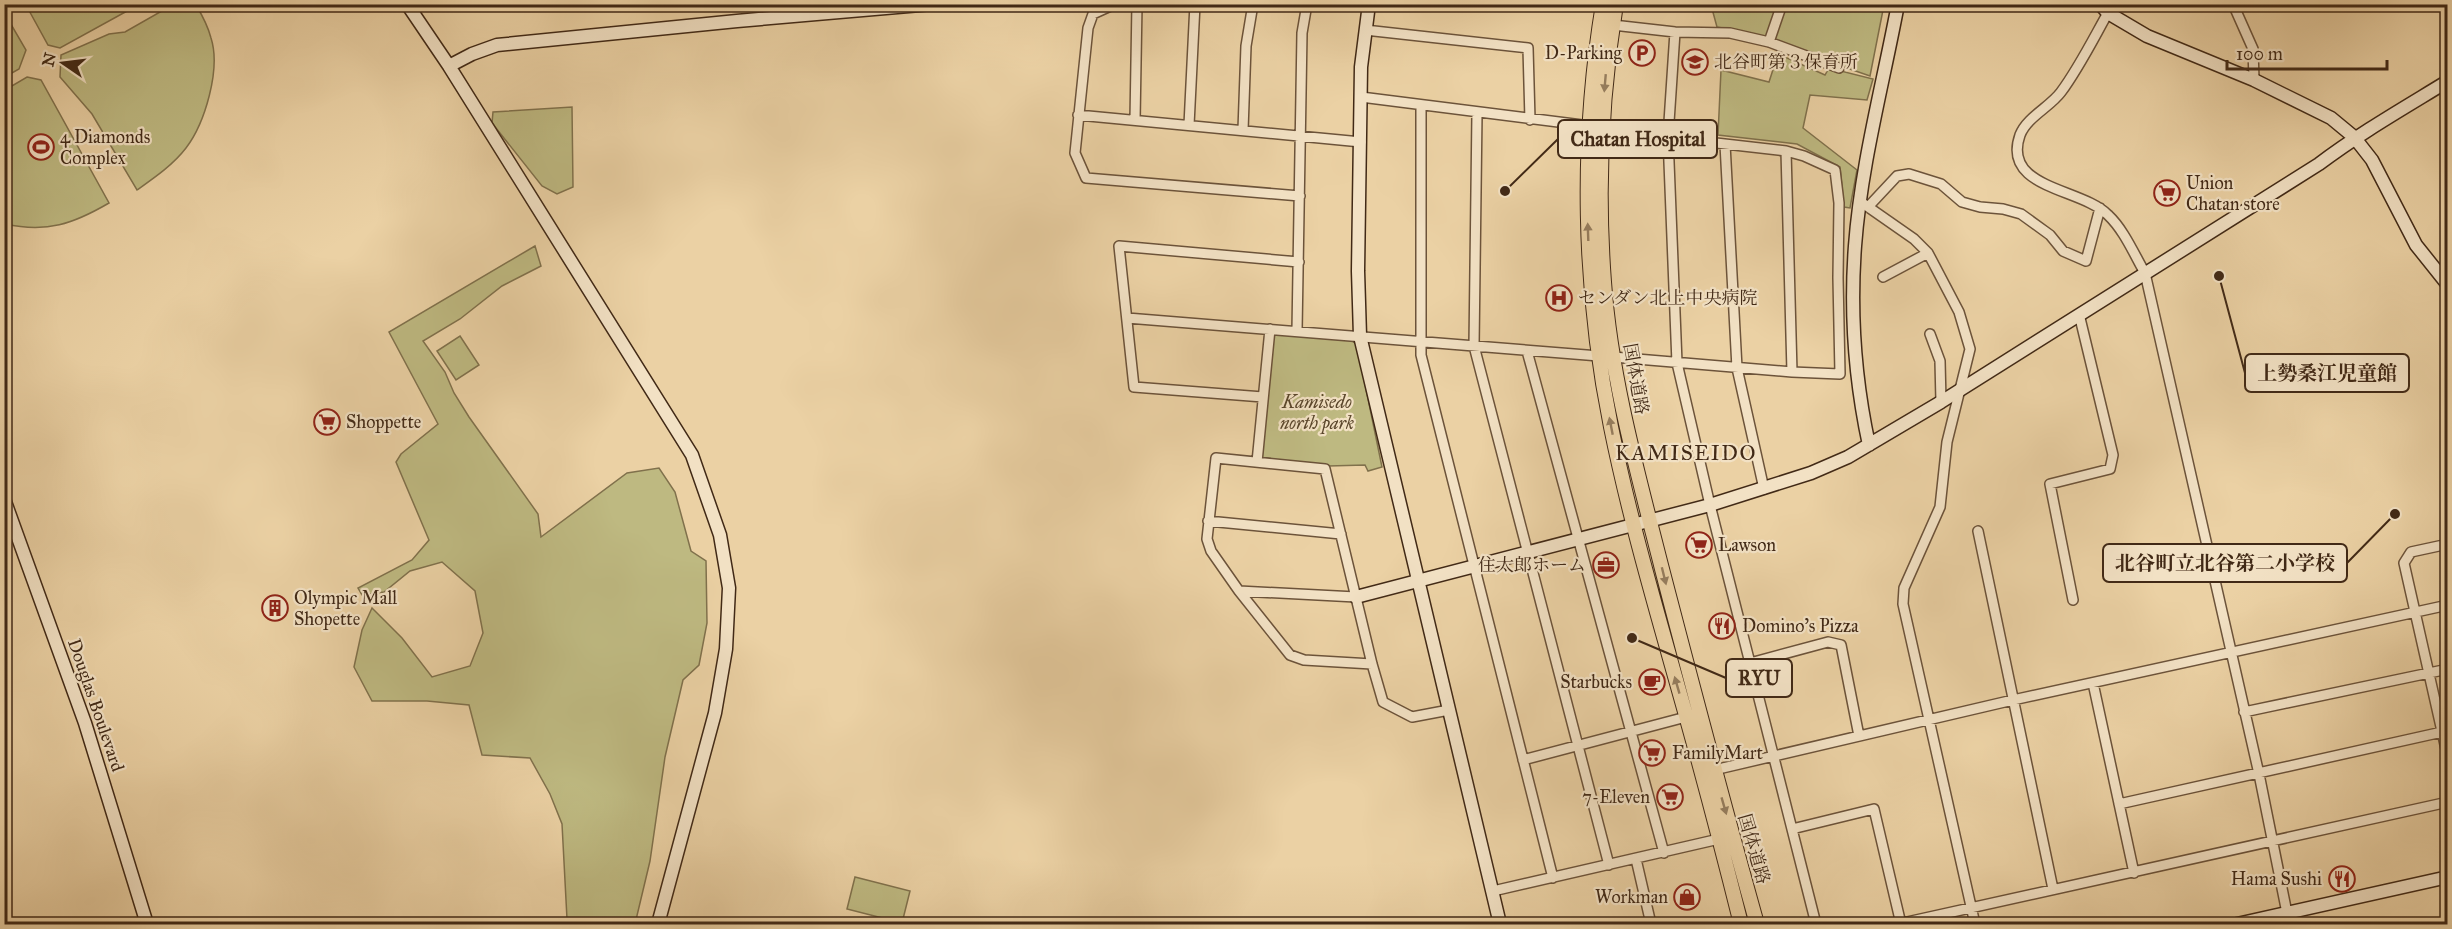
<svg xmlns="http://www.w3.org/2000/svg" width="2452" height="929" viewBox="0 0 2452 929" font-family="'IM FELL Great Primer','Noto Serif JP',serif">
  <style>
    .green { fill: #beb981; stroke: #80714c; stroke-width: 1.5 }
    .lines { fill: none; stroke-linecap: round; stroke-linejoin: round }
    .street-casing { stroke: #6c533a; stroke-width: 12 }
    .secondary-casing { stroke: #412916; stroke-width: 15 }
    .primary-casing { stroke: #412916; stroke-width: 16 }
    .street { stroke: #f2e1c4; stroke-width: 9 }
    .secondary { stroke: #f2e1c4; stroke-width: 12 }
    .primary { stroke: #ebd1a4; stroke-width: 14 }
    .oneway { fill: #967d5d }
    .labels { text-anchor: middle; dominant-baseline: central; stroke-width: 4.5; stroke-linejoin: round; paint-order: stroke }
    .poi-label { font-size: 18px; fill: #412916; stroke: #f2e1c4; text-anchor: start }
    .street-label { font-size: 18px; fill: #412916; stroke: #f2e1c4 }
    .park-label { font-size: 18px; font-style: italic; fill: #5a462b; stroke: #f2e1c4 }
    .quarter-label { font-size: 21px; letter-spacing: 1.5px; fill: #412916; stroke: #f2e1c4 }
    .leader { fill: none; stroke: #412916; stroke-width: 2 }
    .callout-dot { fill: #412916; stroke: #f2e1c4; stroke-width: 2 }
    .callout { fill: #f2e1c4; stroke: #412916; stroke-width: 2 }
    .callout-label { font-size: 20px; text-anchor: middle; font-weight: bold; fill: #412916 }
  </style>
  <rect width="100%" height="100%" fill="#ebd1a4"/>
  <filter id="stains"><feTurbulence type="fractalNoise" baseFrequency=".00333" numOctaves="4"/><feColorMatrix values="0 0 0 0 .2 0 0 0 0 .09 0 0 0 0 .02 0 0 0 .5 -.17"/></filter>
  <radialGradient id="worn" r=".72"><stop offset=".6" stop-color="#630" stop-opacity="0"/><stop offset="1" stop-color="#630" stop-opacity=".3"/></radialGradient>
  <path class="green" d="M174,4L196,5C202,15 208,26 211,38C221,69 205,123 186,148C173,165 154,178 137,190L92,114L60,77L61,55L109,34L125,32Z
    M26,5H138L60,48L48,45Z
    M1711,5H1884L1870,76L1743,32L1717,27Z
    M5,14L26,50L19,69L5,77Z
    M1778,54L1825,75L1829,68L1873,79L1867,100L1810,95L1803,128L1857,170L1850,208L1844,207L1840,167L1797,144L1718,135L1721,70L1769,82Z
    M27,77L41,80L109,203C73,224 47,233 5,224V90Z
    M572,107L573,187L557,194L542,186L492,123L493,112Z
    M535,246L541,266L502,286L460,319L423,341L445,372L454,393L469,417L538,514L541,537L627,473L659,468L675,492L691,551L706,561L707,623L699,665L683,680L665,757L650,861L635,924H572L567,919L562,824L550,794L530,758L482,755L469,705L427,701H372L354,667L362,630L372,608L402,638L432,677L470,666L483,633L475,591L442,562L410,571L384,592L362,595L358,588L412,560L429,540L396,462L401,454L438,424L389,332Z
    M1272,332L1350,339L1357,345L1382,467L1368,471L1365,465L1328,466L1261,460Z
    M460,336L479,365L456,380L437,351Z
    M855,877L910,891L902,923L847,909Z"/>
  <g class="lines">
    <g class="street-casing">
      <path id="street" d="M1115,4L1093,14L1088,28L1075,153L1086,178L1300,196
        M2113,4C2096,33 2081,65 2061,92C2050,107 2027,117 2020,135C2001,189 2082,188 2108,215C2124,230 2134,254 2145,273L2259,774L2287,913
        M2233,4L2253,49L2254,80
        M1613,25L1675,32L1730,33L1769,42L1839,68
        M1365,30L1528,48L1530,120
        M1675,32L1668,137L1677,363L1710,505L1816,924
        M1769,42L1782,4
        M1361,97L1590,126
        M1421,106V355L1553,878
        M1477,113L1474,346L1609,865
        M1078,115L1361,142
        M1135,120L1137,4
        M1189,125L1195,4
        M1243,130L1246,46L1253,4
        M1602,130L1786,151L1804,156L1835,170L1839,203L1838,278L1840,374L1792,372L1613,357
        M1725,144L1737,368L1764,489
        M1786,151L1792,372
        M1861,202L1914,239L1928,253L1959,312L1970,349L1947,442L1940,507L1904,588L1903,604L1975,924
        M1868,207L1897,176L1909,174L1941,184L1962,202L1980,207L2003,209L2021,214L2050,235L2063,251L2086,261L2100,208
        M1883,277L1928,253
        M1127,318L1599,356
        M1297,331L1302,33L1307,4
        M1930,334L1940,361L1941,402
        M1527,351L1664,853
        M1263,397L1134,387L1119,246L1299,262
        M1257,462L1270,329
        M1208,521L1341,534
        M1978,531L2053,889
        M2448,544L2411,552L2404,563L2448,758
        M1239,591L1356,597
        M2073,600L2050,484L2110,469L2113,455L2079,314
        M1750,663L1828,642L1841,645L1859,736
        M1372,664L1304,660L1290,655L1239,591L1211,551L1207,539L1216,458L1325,469L1372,664L1383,702L1412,717L1449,710
        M2093,683L2134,873
        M2244,712L2448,669
        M1523,760L1686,717
        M1714,770L2013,700L2448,605
        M2119,804L2442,732
        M1792,829L1874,809L1901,924
        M1636,859L1651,924
        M1493,891L1719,839
        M1898,924L2448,802"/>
    </g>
    <g class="secondary-casing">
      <path id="secondary" d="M407,4L449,66L692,455L720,535L729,588L726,649L715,713L658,924
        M1369,4L1361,67L1358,271L1360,336L1500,924
        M2100,4L2108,13L2147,36L2254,80L2331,118L2354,137L2372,160L2416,245L2448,285
        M449,66L472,54L497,45L737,21L932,4
        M1869,445C1855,380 1850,313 1855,246C1861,165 1883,84 1898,4
        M4,499L85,723L147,924
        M1356,597L1710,505L1811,473L1848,457L1941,402L2319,164C2360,133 2404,108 2448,81
        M2237,924L2448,877"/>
    </g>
    <g class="primary-casing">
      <path id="primary" d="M1603,4C1580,143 1583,289 1611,427C1631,526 1660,622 1687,719C1706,787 1724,856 1741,924
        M1616,4C1601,97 1597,189 1604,282C1611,379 1638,474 1662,569C1693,688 1724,806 1757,924"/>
    </g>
    <use href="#street" class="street"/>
    <use href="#secondary" class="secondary"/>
    <use href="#primary" class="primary"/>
  </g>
  <defs><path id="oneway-solid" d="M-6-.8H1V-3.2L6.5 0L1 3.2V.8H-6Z" transform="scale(1.5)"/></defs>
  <g class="oneway">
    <use href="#oneway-solid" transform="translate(1605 83) rotate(95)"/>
    <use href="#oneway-solid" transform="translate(1588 232) rotate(-92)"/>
    <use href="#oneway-solid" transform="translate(1611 426) rotate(-101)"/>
    <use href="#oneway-solid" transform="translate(1664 576) rotate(76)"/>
    <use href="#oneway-solid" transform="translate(1677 685) rotate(-106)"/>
    <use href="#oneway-solid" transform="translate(1724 806) rotate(74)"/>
  </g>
  <defs>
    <g id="parking-ring" transform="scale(1.35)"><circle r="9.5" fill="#f2e1c4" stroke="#8f2418" stroke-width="1.5"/><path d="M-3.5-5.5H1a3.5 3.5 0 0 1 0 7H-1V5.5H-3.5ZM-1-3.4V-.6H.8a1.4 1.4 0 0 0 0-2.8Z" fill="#8f2418"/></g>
    <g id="school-ring" transform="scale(1.35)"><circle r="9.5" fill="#f2e1c4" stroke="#8f2418" stroke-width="1.5"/><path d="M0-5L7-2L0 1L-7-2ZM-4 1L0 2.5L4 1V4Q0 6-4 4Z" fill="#8f2418"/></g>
    <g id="stadium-ring" transform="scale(1.35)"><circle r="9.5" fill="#f2e1c4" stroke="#8f2418" stroke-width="1.5"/><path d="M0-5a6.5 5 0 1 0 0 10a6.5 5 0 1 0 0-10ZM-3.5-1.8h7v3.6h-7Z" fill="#8f2418"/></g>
    <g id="supermarket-ring" transform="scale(1.35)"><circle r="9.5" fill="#f2e1c4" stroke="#8f2418" stroke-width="1.5"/><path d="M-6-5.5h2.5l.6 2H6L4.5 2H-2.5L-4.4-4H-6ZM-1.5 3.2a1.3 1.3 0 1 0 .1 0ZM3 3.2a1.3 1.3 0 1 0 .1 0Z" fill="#8f2418"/></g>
    <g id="hospital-ring" transform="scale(1.35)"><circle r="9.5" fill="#f2e1c4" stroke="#8f2418" stroke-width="1.5"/><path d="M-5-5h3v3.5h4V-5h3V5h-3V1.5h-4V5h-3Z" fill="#8f2418"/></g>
    <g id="office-ring" transform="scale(1.35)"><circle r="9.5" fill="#f2e1c4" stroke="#8f2418" stroke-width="1.5"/><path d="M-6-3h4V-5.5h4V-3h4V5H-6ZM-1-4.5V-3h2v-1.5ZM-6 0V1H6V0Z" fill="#8f2418"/></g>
    <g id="building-ring" transform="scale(1.35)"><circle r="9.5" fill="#f2e1c4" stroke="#8f2418" stroke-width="1.5"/><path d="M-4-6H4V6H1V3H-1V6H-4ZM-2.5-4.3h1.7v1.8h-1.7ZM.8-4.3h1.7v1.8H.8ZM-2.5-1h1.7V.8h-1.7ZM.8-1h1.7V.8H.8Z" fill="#8f2418"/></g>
    <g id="restaurant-ring" transform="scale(1.35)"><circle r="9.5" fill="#f2e1c4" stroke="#8f2418" stroke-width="1.5"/><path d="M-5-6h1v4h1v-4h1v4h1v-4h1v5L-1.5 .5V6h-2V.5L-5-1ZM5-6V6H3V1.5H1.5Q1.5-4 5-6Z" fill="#8f2418"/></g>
    <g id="cafe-ring" transform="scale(1.35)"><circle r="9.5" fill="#f2e1c4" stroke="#8f2418" stroke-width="1.5"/><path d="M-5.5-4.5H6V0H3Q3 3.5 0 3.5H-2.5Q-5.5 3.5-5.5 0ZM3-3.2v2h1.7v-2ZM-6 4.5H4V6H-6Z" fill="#8f2418"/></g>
    <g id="shop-ring" transform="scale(1.35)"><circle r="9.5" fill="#f2e1c4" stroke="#8f2418" stroke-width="1.5"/><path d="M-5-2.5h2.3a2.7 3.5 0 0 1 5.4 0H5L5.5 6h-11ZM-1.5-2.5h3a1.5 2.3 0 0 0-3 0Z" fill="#8f2418"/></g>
  </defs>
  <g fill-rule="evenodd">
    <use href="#parking-ring" x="1642" y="53"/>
    <use href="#school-ring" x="1695" y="62"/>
    <use href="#stadium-ring" x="41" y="147"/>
    <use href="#supermarket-ring" x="2167" y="193"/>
    <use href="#hospital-ring" x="1559" y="298"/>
    <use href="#supermarket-ring" x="327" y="422"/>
    <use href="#supermarket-ring" x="1699" y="545"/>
    <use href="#office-ring" x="1606" y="565"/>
    <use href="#building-ring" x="275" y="608"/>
    <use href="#restaurant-ring" x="1722" y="626"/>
    <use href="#cafe-ring" x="1652" y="682"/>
    <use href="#supermarket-ring" x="1652" y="753"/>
    <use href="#supermarket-ring" x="1670" y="797"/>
    <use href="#restaurant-ring" x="2342" y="879"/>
    <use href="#shop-ring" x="1687" y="897"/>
  </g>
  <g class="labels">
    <g class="poi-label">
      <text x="1622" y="53" text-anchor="end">D-Parking</text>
      <text x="1714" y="62">北谷町第３保育所</text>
      <text x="60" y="137">4 Diamonds<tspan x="60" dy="21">Complex</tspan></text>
      <text x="2186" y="183">Union<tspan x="2186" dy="21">Chatan store</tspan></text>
      <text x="1578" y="298">センダン北上中央病院</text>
      <text x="346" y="422">Shoppette</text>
      <text x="1718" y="545">Lawson</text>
      <text x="1586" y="565" text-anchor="end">住太郎ホーム</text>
      <text x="294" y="598">Olympic Mall<tspan x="294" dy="21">Shopette</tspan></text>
      <text x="1742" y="626">Domino's Pizza</text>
      <text x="1632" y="682" text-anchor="end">Starbucks</text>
      <text x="1672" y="753">FamilyMart</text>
      <text x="1650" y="797" text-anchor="end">7-Eleven</text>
      <text x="2322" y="879" text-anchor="end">Hama Sushi</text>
      <text x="1668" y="897" text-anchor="end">Workman</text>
    </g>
    <g class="street-label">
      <text transform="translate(1636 379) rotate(80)">国体道路</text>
      <text transform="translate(96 705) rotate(71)">Douglas Boulevard</text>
      <text transform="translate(1754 849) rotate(74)">国体道路</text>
    </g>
    <g class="park-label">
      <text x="1317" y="402">Kamisedo<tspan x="1317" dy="21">north park</tspan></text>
    </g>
    <g class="quarter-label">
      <text x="1686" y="453">KAMISEIDO</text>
    </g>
  </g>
  <path class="leader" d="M1505 191L1558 139M2219 276L2245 373M2395 514L2347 563M1632 638L1726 678"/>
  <g class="callout-dot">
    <circle cx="1505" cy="191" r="6"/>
    <circle cx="2219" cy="276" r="6"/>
    <circle cx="2395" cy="514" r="6"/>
    <circle cx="1632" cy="638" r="6"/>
  </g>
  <g class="callout">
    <rect x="1558" y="120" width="159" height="38" rx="6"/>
    <rect x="2245" y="354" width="164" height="38" rx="6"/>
    <rect x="2103" y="544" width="244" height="38" rx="6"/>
    <rect x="1726" y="659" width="66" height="38" rx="6"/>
  </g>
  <g class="callout-label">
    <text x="1638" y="146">Chatan Hospital</text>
    <text x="2327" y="380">上勢桑江児童館</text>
    <text x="2225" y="570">北谷町立北谷第二小学校</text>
    <text x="1759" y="685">RYU</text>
  </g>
  <rect width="2452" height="929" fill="none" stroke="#ebd1a4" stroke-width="24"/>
  <rect x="6" y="6" width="2440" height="917" fill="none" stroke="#412916" stroke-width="3"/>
  <rect x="12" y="12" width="2428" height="905" fill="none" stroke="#412916" stroke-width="1.5"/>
  <g transform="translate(63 63) rotate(284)" stroke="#f2e1c4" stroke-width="4.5" paint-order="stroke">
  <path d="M0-4.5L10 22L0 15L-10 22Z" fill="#412916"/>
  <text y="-9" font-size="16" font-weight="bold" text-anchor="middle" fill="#412916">N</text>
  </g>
  <path d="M2227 60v9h160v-9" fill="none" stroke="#412916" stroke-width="3"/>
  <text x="2236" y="60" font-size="18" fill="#412916" stroke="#f2e1c4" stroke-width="4.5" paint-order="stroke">100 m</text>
  <rect width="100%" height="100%" filter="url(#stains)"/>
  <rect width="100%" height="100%" fill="url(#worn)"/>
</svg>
